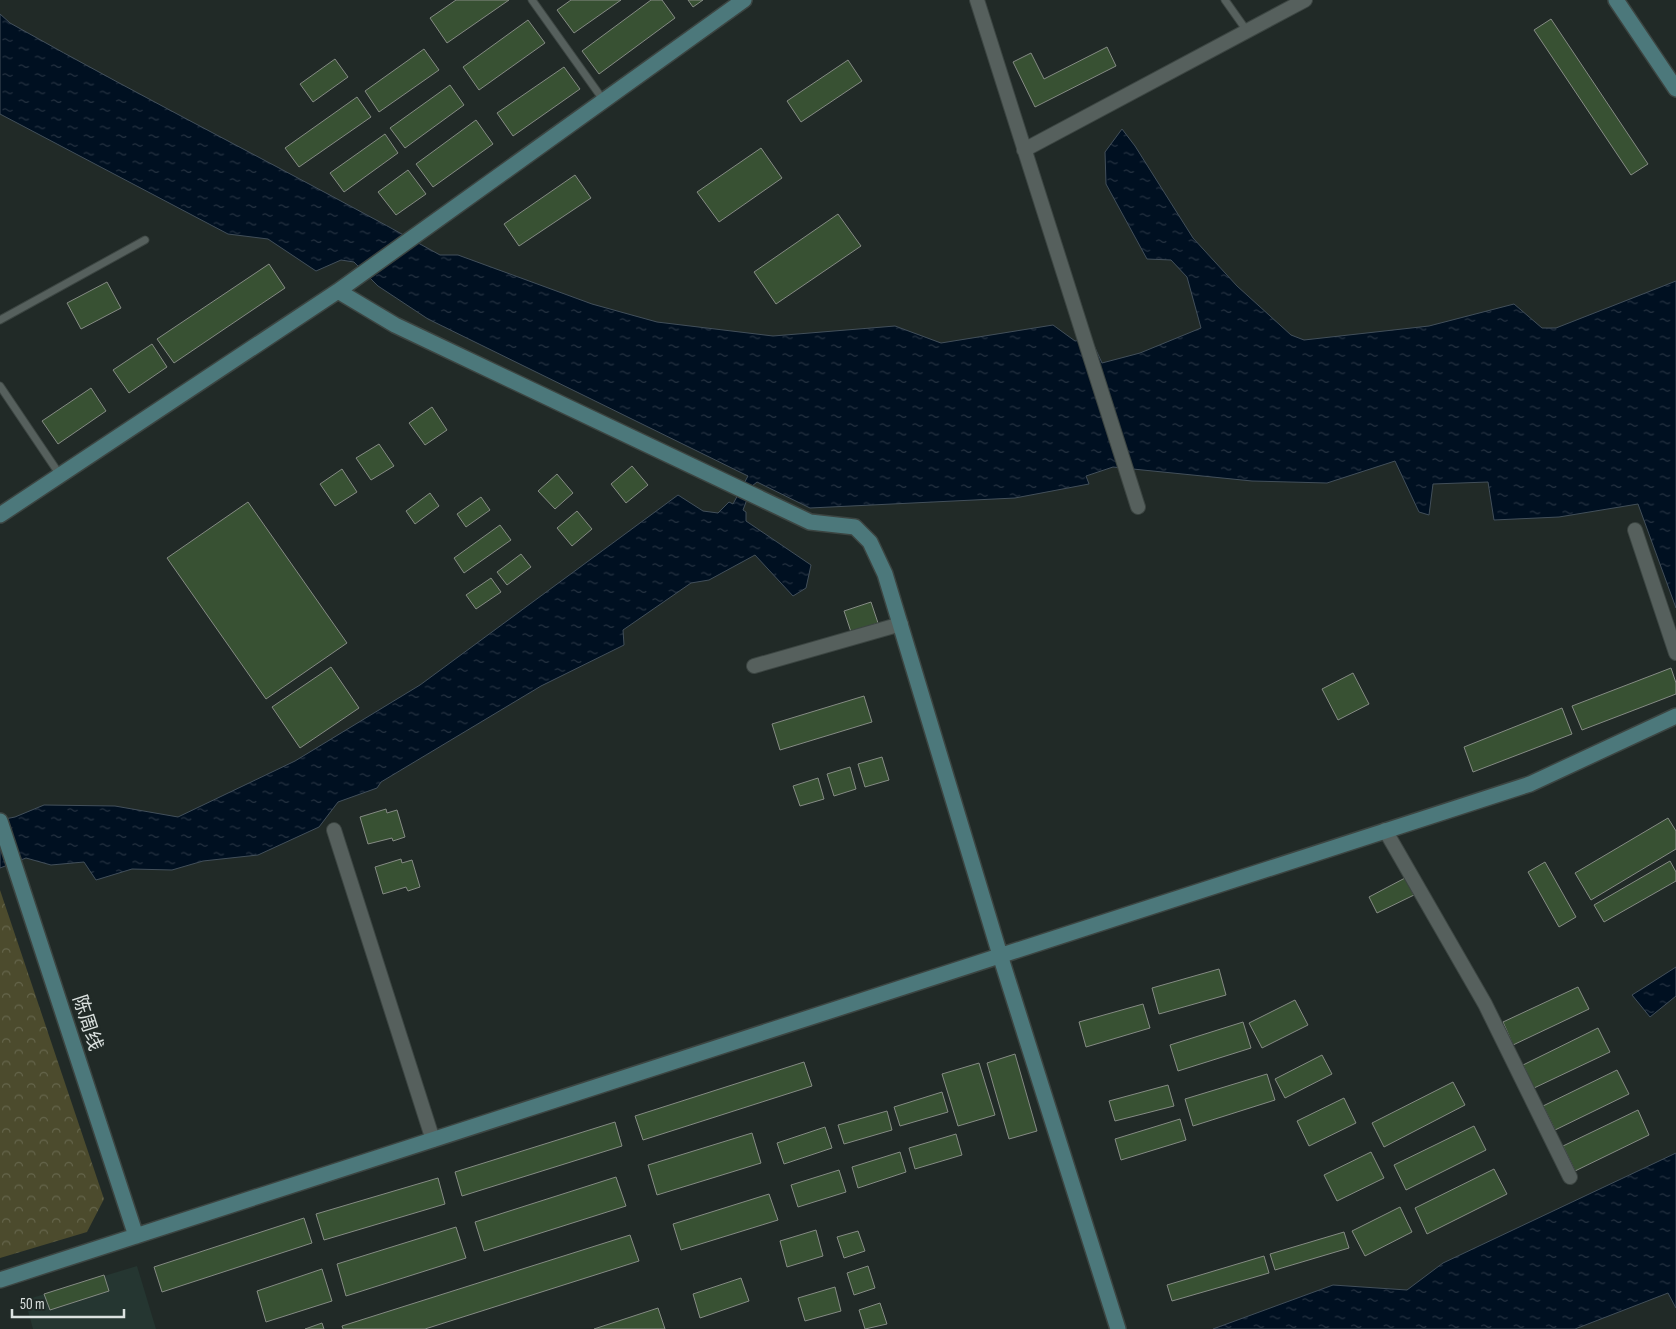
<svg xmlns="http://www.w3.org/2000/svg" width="1676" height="1329" viewBox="0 0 1676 1329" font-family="'Sofia Sans Condensed','Noto Sans SC',sans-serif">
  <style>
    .built { fill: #253631 }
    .park { fill: url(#park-crowns) }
    .water { fill: url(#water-ripples); stroke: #424f5a }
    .building { fill: #385133; stroke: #858b84 }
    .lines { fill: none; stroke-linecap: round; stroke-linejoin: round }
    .lane-casing { stroke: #3c4542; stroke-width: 9 }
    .street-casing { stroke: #3c4542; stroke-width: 16 }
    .secondary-casing { stroke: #3c4542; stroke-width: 18 }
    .lane { stroke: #56605d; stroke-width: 7 }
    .street { stroke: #56605d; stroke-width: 14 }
    .secondary { stroke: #4c787b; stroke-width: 15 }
    .labels { text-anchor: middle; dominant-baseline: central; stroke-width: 5; stroke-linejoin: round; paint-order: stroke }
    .street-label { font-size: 19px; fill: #dce2e0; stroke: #212a27 }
  </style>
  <defs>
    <pattern id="park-crowns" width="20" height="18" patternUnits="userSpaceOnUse" patternTransform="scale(1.25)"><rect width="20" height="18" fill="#4c4b2d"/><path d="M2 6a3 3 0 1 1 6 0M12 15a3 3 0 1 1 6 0" fill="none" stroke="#65654b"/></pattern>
    <pattern id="water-ripples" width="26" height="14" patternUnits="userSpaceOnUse" patternTransform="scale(1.25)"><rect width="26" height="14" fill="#001021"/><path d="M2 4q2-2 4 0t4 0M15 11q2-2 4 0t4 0" fill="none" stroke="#253241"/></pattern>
  </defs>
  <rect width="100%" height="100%" fill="#212a27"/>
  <path class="built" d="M137,1266L156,1329H33L25,1300Z"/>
  <path class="park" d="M0,890L104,1199L87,1232L0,1258Z"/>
  <path class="water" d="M0,14L10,23C152,103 298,176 440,255H458L592,304L657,322L773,336L895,326L941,343L1053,325L1075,341L1091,339L1102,363L1140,353L1201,328L1187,277L1171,260L1147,259L1106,184L1105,152L1122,129L1135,146L1193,238L1237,286L1291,335L1304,340L1429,326L1514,304L1542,328H1556L1676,281V608L1638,504L1559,517L1494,520L1488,482L1433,484L1429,515L1419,512L1395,461L1327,483L1252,481L1113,467L1086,476L1089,484L1015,498L810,508L757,482L752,486L743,510L746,512V521L811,565L806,588L793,596L755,555L709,580L691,583L623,630L624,645L541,686L381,782L377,788L338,802L319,827L258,855L203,861L172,870L132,869L96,880L84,862L51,865L26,858L0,868V820L15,817L44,805L115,806L178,817L295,761L420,685L678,495L703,511L718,513L729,502L733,504L748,476L428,319L378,286L354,262L341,260L316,271L268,239L228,234L0,114Z
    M1676,967V996L1650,1017L1632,995Z
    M1676,1153V1308L1668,1293L1575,1329H1213L1333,1285L1407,1290L1443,1263Z"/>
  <path class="building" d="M456,0H509L447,43L430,18Z
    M571,0H621L574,33L557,10Z
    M651,0H662L675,18L599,74L582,51Z
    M688,0H703L693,7Z
    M1551,19L1648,164L1631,175L1534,30Z
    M528,20L545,43L479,90L463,67Z
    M1107,47L1116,66L1035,107L1013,62L1031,53L1044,79Z
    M424,49L439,70L379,112L365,91Z
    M335,59L348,77L313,102L300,84Z
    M848,60L862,81L801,122L787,101Z
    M564,67L580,89L513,136L497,113Z
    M450,85L464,105L405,148L390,128Z
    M357,97L371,117L299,167L285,148Z
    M476,120L493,144L433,187L416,164Z
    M385,134L398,153L344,192L330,173Z
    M761,148L782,178L719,222L697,192Z
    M408,170L426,194L396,215L378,192Z
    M575,175L591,198L519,246L504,224Z
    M838,214L861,246L776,304L754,272Z
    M269,264L285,288L174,363L157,339Z
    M107,282L121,308L81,329L67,303Z
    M152,344L167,367L129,393L113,370Z
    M91,388L106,411L58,444L42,421Z
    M432,407L447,430L425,445L409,423Z
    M379,444L394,466L371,480L356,458Z
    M632,466L648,485L626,503L611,484Z
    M342,469L357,492L335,506L320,484Z
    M557,474L573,493L555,509L538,491Z
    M430,493L439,506L415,524L406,511Z
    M481,497L490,510L466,527L457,514Z
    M248,502L347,643L266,699L167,558Z
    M577,511L592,529L572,546L557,528Z
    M500,525L511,540L464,573L454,558Z
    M521,554L531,567L507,585L497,572Z
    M491,578L501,592L476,609L466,595Z
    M871,602L878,623L851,632L844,611Z
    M331,667L359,708L300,748L272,707Z
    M1671,668L1676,683V694L1582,730L1572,706Z
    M1353,673L1369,704L1338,720L1322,689Z
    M864,696L872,722L780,750L772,724Z
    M1562,708L1572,734L1473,772L1464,747Z
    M882,757L889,780L865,787L858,764Z
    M850,767L856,789L834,796L827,774Z
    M818,778L824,799L800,806L793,786Z
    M386,809L387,813L397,810L405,837L393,841L392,838L368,844L360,817Z
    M1668,818L1676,831V849L1591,900L1575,873Z
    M401,859L402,863L412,860L420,887L408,891L406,887L383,894L375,867Z
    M1670,861L1676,872V881L1604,922L1594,905Z
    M1545,862L1576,917L1559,927L1528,872Z
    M1405,878L1414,895L1377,913L1369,897Z
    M1219,969L1226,995L1159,1014L1152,988Z
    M1578,987L1589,1009L1513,1045L1503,1022Z
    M1295,1000L1308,1025L1262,1048L1249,1023Z
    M1143,1004L1150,1028L1086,1047L1079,1022Z
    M1243,1022L1251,1048L1178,1071L1170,1045Z
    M1598,1028L1610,1052L1534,1088L1523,1065Z
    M1015,1054L1037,1131L1009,1139L987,1063Z
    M1322,1055L1332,1074L1285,1098L1275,1079Z
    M804,1062L812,1086L643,1140L635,1116Z
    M979,1063L995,1115L958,1126L942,1074Z
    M1617,1070L1629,1094L1555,1130L1543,1106Z
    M1267,1074L1275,1100L1193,1126L1185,1099Z
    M1453,1082L1465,1105L1384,1147L1372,1123Z
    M1168,1085L1174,1106L1115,1121L1109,1101Z
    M942,1092L948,1112L900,1126L894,1107Z
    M1344,1098L1356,1123L1309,1146L1297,1121Z
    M1638,1110L1649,1135L1575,1171L1563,1146Z
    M887,1111L892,1130L844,1144L838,1125Z
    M1180,1119L1186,1140L1121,1160L1115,1139Z
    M615,1122L622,1146L462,1196L455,1172Z
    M1474,1126L1486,1150L1406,1190L1394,1165Z
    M825,1127L832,1148L784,1164L777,1143Z
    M752,1133L761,1163L657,1195L648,1165Z
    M956,1134L962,1155L915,1169L909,1148Z
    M900,1152L906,1172L858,1188L852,1167Z
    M1371,1152L1384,1178L1337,1201L1324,1175Z
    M1494,1169L1507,1194L1427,1234L1415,1208Z
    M839,1170L846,1192L798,1207L791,1185Z
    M616,1177L626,1206L484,1251L475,1222Z
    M438,1178L445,1204L324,1240L316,1214Z
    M769,1194L778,1220L681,1250L673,1224Z
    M1400,1207L1412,1232L1365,1256L1352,1231Z
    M304,1218L312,1243L162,1292L154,1267Z
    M456,1227L466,1258L346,1296L337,1264Z
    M816,1230L823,1256L787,1267L780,1241Z
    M858,1231L865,1251L844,1258L837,1237Z
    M1344,1232L1349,1248L1275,1270L1270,1254Z
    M630,1235L639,1261L425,1329H343L342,1326Z
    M1264,1256L1269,1273L1172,1301L1167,1285Z
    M868,1266L875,1288L854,1295L847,1273Z
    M322,1269L332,1301L266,1322L257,1291Z
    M104,1275L109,1291L50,1310L44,1294Z
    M741,1278L749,1301L700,1318L693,1294Z
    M835,1287L841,1311L805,1321L798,1298Z
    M880,1303L887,1324L865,1329L859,1310Z
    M658,1308L665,1329H594Z
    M322,1323L324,1329H305Z"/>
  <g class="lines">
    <g class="lane-casing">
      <path id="lane" d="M532,0L604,101
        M1225,0L1247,31
        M0,320L145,240
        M0,386L60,475"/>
    </g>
    <g class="street-casing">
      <path id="street" d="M977,0L1138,507
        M1024,150L1305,0
        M1635,530L1676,653
        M754,666L901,624
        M334,830L433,1140
        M1385,830L1485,1004L1570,1177"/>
    </g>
    <g class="secondary-casing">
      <path id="secondary" d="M1616,0L1676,89
        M338,291L395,325L810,522L855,527L870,542L885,574L1000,955L1118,1329
        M0,515L338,291L744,0
        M0,821L136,1236
        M0,1280L1530,784L1676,716"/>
    </g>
    <use href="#lane" class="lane"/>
    <use href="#street" class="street"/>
    <use href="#secondary" class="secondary"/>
  </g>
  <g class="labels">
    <g class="street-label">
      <text transform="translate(87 1023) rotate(72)">陈周线</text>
    </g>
  </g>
  <path d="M12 1309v8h112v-8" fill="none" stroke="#dce2e0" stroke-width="2.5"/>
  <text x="20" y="1309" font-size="15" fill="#dce2e0" stroke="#212a27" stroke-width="4" paint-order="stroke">50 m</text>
</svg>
